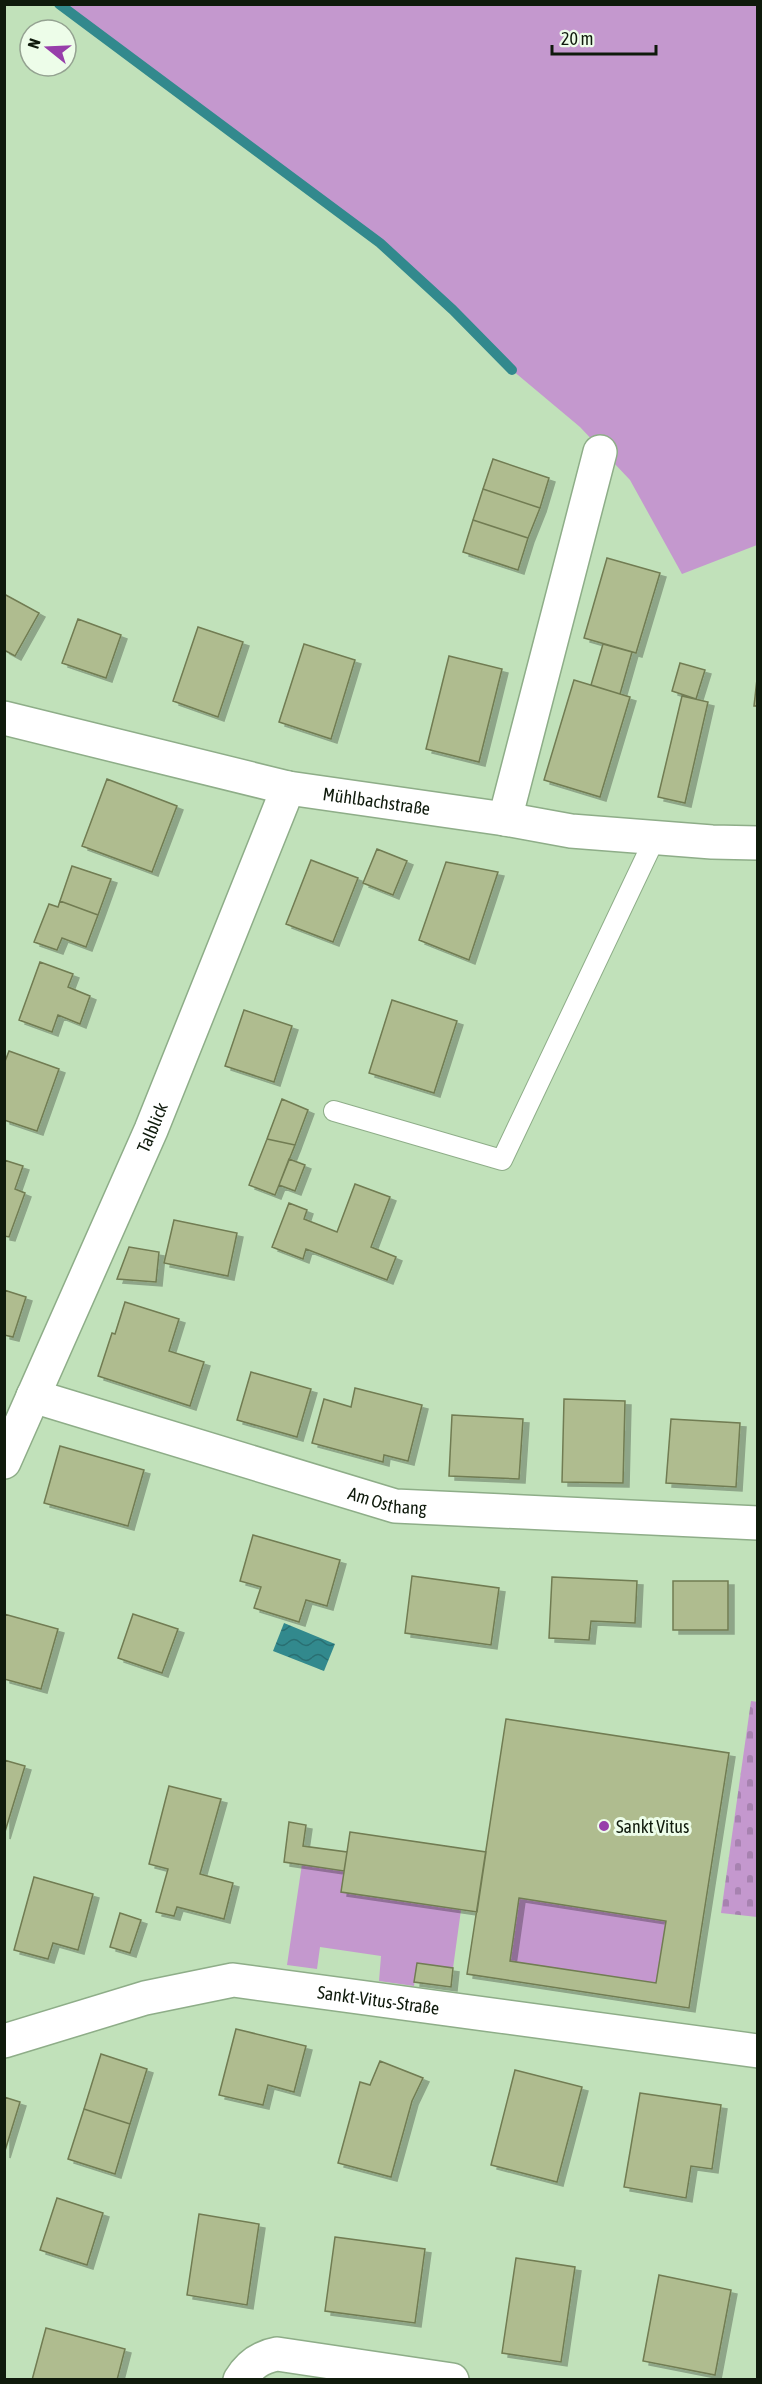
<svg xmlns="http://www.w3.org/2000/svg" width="762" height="2384" viewBox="0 0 762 2384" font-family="'Asap Condensed',sans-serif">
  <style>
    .green { fill: #c498ce }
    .cemetery { fill: url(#cemetery-stones) }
    .water { fill: url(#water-waves) }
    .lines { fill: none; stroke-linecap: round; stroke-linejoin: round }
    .stream { stroke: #32898d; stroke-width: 10 }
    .building { fill: #afbc8f; stroke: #717c52; stroke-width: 1.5; fill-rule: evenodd; filter: url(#shadow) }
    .service-casing { stroke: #8ead88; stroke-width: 22 }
    .minor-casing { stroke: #8ead88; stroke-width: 36 }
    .tertiary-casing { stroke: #8ead88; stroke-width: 36 }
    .service { stroke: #fff; stroke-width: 20 }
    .minor { stroke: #fff; stroke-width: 33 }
    .tertiary { stroke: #fff; stroke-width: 33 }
    .poi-dot { fill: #973eaa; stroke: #edfde9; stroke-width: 2 }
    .labels { text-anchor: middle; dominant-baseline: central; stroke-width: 6; stroke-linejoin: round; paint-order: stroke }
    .street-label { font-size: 18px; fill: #0f1a0c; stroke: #edfde9 }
    .poi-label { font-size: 18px; fill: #0f1a0c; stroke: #edfde9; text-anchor: start }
  </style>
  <defs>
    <pattern id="cemetery-stones" width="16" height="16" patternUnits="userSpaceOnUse" patternTransform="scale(1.5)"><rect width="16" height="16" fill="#c498ce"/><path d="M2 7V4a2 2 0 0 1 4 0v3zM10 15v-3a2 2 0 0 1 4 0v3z" fill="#a782b0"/></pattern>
    <pattern id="water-waves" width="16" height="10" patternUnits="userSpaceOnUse" patternTransform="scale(1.5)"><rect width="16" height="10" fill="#32898d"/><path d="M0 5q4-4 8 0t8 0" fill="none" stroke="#296f72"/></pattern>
    <filter id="shadow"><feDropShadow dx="6" dy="4" stdDeviation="0" flood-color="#0004"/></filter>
  </defs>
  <rect width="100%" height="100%" fill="#c1e1ba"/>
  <path class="green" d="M59,5H757V545L682,574L630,480L580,427L512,370L380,243Z
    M302,1864L344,1871L342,1892L461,1910L453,1968L417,1963L414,1986L379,1981L381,1956L320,1947L317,1969L287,1965Z
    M519,1898L666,1921L656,1983L510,1961Z"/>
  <path class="cemetery" d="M751,1701L758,1702L757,1917L721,1913Z"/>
  <path class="water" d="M284,1623L335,1644L324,1671L273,1651Z"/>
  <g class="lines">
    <path class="stream" d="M59,4L380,243L453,310L512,370"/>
  </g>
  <path class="building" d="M493,459L549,478L540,508L483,489Z
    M483,489L540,508L528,538L473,520Z
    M473,520L528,538L518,570L463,552Z
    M607,558L660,573L636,653L584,638Z
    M4,594L39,613L15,656L4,650Z
    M78,619L121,635L106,678L62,663Z
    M198,627L243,642L218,717L173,701Z
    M304,644L355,660L331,739L279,722Z
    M603,644L632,652L620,694L591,685Z
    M449,656L502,669L479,762L426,749Z
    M680,663L705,670L696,699L672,691Z
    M758,670V706H754Z
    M574,680L630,697L600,797L544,780Z
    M682,696L708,702L685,803L658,797Z
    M107,779L177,806L152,872L82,846Z
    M377,849L407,861L393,895L363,883Z
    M311,860L358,878L333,942L286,924Z
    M446,862L498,872L469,960L419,940Z
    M72,866L111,879L98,915L60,901Z
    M60,901L98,915L86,947L62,938L57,950L34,942L49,904L58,907Z
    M40,962L73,974L68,987L90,996L80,1024L58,1015L52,1032L19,1020Z
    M392,1000L457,1021L434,1093L369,1073Z
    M244,1010L292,1026L274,1082L225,1066Z
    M9,1051L59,1069L37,1131L4,1120V1064Z
    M282,1099L308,1110L295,1145L267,1139Z
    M267,1139L295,1145L275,1195L249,1185Z
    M289,1159L305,1165L295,1191L279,1185Z
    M4,1160L23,1166L15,1189L25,1193L9,1237L4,1236Z
    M355,1184L390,1197L371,1247L396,1257L387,1280L306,1249L303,1259L272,1247L289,1203L307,1210L304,1219L337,1232Z
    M174,1220L237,1233L228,1276L164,1263Z
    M129,1247L159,1252L156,1282L117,1279Z
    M4,1290L26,1297L13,1337L4,1335Z
    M125,1302L179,1319L169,1351L204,1362L190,1406L98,1376L112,1333L115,1334Z
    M251,1372L311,1389L297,1437L237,1420Z
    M355,1388L422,1405L408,1461L384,1455L383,1462L312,1443L324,1399L351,1407Z
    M564,1399L625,1401L623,1483L562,1482Z
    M452,1415L523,1419L519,1479L449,1476Z
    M671,1419L740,1423L736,1487L666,1483Z
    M60,1446L144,1470L128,1526L44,1503Z
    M253,1535L340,1560L327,1606L306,1600L299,1622L254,1608L261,1587L240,1581Z
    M412,1576L499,1588L491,1645L405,1633Z
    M552,1577L637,1581L635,1623L591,1621L589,1640L549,1638Z
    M673,1581H728V1630H673Z
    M4,1614L58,1629L41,1689L4,1679Z
    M133,1614L178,1629L162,1673L118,1658Z
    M506,1719L729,1753L689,2008L467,1974ZM519,1898L666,1921L656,1983L510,1961Z
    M4,1760L25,1766L4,1835Z
    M169,1786L221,1799L200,1874L233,1883L224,1919L177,1907L174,1916L156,1912L168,1869L149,1864Z
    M289,1822L306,1825L303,1846L347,1852L344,1871L284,1862Z
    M350,1832L486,1852L477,1912L341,1892Z
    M34,1877L93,1894L78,1950L53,1943L48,1959L14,1950Z
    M120,1913L141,1920L130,1953L110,1947Z
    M417,1963L453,1968L451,1987L414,1982Z
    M236,2029L306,2046L294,2092L268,2085L263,2105L219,2095Z
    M101,2054L147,2069L130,2124L84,2109Z
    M380,2061L423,2078L412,2101L391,2177L338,2163L360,2082L370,2085Z
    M515,2070L582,2087L557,2182L491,2165Z
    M640,2093L721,2105L712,2169L691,2166L686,2198L624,2187Z
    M4,2097L20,2102L4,2154Z
    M84,2109L130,2124L115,2174L68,2159Z
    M57,2198L103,2213L87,2265L40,2250Z
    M199,2214L259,2224L247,2305L187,2295Z
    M335,2237L425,2249L415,2323L325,2311Z
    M516,2258L575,2267L561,2362L502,2353Z
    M659,2275L731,2290L715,2375L643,2361Z
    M46,2328L125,2349L117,2380H32Z"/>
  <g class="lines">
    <g class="service-casing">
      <path id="service" d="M334,1111L502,1160L655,838"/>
    </g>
    <g class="minor-casing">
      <g id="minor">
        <path d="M505,819L600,452"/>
        <path id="s1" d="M33,1396L395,1506L758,1523"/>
        <path id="s2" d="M4,1462L151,1130L288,788"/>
        <path id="s3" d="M4,2041L145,1998L233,1980L758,2051"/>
        <path d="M240,2380C249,2365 260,2357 277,2354L452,2380"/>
      </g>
    </g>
    <g class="tertiary-casing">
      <g id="tertiary">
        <path id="s4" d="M4,718L288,788L505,819L571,831L712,842L758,843"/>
      </g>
    </g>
    <use href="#service" class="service"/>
    <use href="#minor" class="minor"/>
    <use href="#tertiary" class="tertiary"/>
  </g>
  <circle class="poi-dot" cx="604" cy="1826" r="6"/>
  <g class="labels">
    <g class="street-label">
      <text stroke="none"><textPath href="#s4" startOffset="382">Mühlbachstraße</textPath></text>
      <text stroke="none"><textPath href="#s2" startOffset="366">Talblick</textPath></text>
      <text stroke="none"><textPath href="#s1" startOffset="370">Am Osthang</textPath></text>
      <text stroke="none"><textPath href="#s3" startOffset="384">Sankt-Vitus-Straße</textPath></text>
    </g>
    <g class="poi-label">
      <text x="616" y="1826">Sankt Vitus</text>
    </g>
  </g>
  <rect width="762" height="2384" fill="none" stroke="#0f1a0c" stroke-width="12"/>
  <g transform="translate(48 48) rotate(288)"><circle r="28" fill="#edfde9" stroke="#94a291" stroke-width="1.5"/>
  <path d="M0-4.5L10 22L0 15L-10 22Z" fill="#973eaa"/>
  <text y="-9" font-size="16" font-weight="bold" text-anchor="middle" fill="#0f1a0c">N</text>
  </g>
  <path d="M552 45v9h104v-9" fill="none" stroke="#0f1a0c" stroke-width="3"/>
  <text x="561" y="45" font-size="18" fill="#0f1a0c" stroke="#edfde9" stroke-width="4.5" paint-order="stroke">20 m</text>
</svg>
